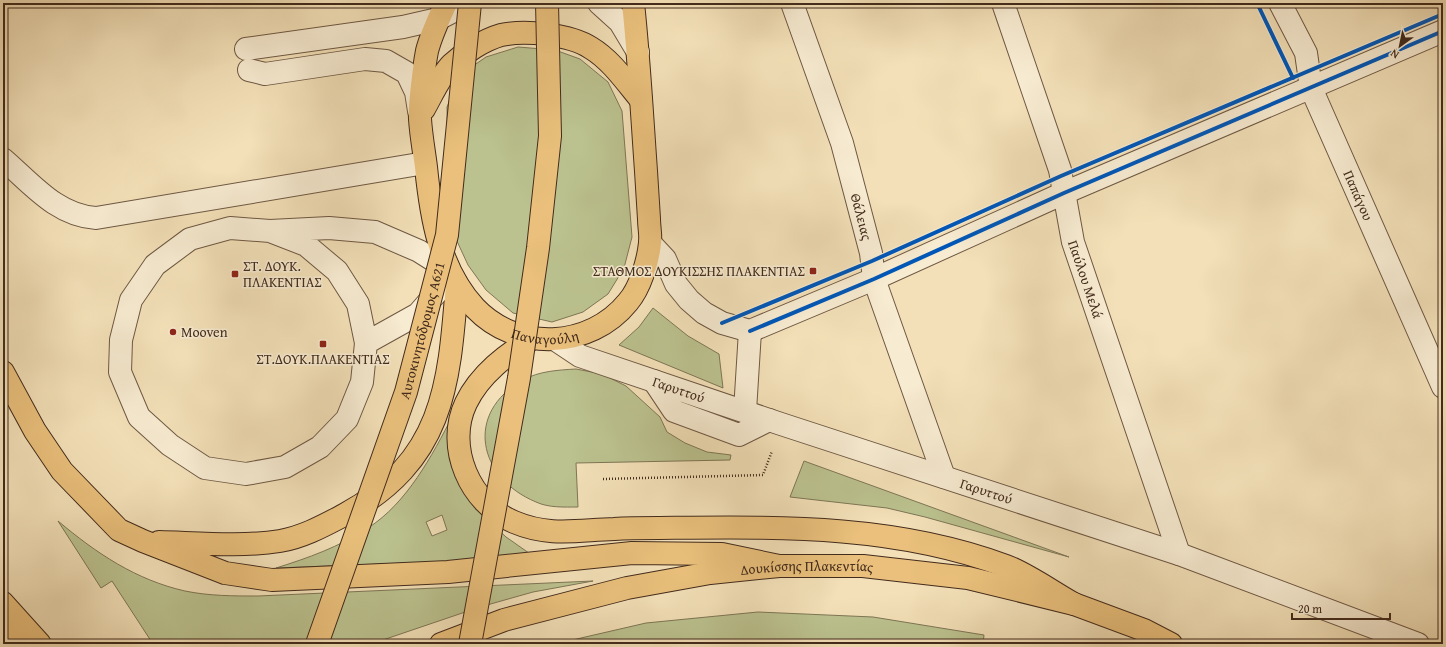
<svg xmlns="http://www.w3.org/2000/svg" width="1446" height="647" viewBox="0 0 1446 647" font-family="'Gentium Book Plus',serif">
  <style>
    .green { fill: #bbc28f; stroke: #7e7656; fill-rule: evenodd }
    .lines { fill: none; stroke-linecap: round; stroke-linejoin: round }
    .minor-casing { stroke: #6e5843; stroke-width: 24 }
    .major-casing { stroke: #422b1c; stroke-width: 24 }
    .highway-casing { stroke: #422b1c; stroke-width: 24 }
    .path { stroke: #422b1c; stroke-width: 2.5; stroke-dasharray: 1 2; stroke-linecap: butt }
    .minor { stroke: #f7ebd1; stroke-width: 22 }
    .major { stroke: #eac07c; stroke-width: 22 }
    .highway { stroke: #eac07c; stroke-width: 22 }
    .highway-bridge-casing { stroke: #422b1c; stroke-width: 24; stroke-linecap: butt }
    .highway-bridge { stroke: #eac07c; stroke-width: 22 }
    .cycleway-casing { stroke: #f7ebd1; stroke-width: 6 }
    .cycleway { stroke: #0057b8; stroke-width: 4 }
    .poi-dot { fill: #8f2418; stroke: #f7ebd1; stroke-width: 1.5 }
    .labels { text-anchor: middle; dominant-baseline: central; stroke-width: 3; stroke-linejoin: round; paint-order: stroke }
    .street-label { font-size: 14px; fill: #422b1c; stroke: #f7ebd1 }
    .poi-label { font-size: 14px; fill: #422b1c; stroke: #f7ebd1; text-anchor: start }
  </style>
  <rect width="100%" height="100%" fill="#f3e0b8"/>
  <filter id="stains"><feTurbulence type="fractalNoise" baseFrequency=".005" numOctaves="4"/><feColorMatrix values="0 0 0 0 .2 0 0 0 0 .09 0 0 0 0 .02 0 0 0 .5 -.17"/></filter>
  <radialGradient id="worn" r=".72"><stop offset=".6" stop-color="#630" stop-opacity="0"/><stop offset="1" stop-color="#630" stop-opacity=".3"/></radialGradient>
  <path class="green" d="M518,47L555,50L580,59L608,82L622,111L632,237L624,268L608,294L583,312L552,322L513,313L486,290L468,265L456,239L448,181L447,107L460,75L486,57Z
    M653,308L688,336L719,354L723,388L619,345L639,327Z
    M576,369L602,374L626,386L660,417L667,432L685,443L707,452L731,455L730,460L576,463L578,507C564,507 549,508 536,502C478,478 464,413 523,380C539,371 559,370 576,369Z
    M453,415L491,523L506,537L536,558L276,568C308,558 339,547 368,528C407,503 432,456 453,415ZM442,515L447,530L432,536L426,522Z
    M804,461L1069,557L925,517L887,508L790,497Z
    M58,521C96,553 136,580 185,591C209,596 234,596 258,596L593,581L533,592L480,607L371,644H153L112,581L101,588Z
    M758,612L873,617L984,635L983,644H555L646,623Z"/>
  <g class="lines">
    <g class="minor-casing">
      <g id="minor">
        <path d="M599,3L620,22L638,52"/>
        <path id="s1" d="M792,3L842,143L871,253L874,279L944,477"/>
        <path id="s2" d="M1003,3L1060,170L1073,242L1179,554"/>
        <path id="s3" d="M1280,3L1306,53L1311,88L1443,387"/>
        <path d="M246,49L403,27L438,19L469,3"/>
        <path d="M249,70L265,74L365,59L386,61L407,73L416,92L419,111"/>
        <path d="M3,159C31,183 57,216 96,218L425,163"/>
        <path d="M270,231L306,245L337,271L358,304L366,343L362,382L347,419L320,447L285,467L246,474L205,468L170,445L139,417L120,372L121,340L131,300L155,265L190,239L230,228L270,231L329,228L375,232L419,251L449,270L438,291L418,314L366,343"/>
        <path d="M650,243L665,259L676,284L689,300L704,313L722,323L750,331L874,279L1064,193L1443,31"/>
        <path id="s4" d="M556,340L580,356L781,424L1179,554L1418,644"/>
        <path d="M654,381L674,411L739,435L769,420"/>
        <path d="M745,411L750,331"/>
      </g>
    </g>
    <g class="major-casing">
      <g id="major">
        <path id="s5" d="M446,3C439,18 431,35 427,51C424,67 419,104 420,119C421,135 424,151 426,167C431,217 439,269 475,308C517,352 590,349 628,302C640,288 648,262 650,243C651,235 649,227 649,219C648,203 647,187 646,171C642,115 639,59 633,3"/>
        <path d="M424,109C432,95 440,76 452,64C465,52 484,40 501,35C525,30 570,34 591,48C611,60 626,82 641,100"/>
        <path d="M533,338C507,354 480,374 466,403C445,447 470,504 514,522C549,537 578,530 614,529C629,528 644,528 659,528C778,527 893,524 1006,566C1026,573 1054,593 1074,604"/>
        <path id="s6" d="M441,644L504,620L627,588L710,573L779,566H863L968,578L1074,604L1144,630L1171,644"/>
      </g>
    </g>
    <g class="highway-casing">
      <path id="highway" d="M3,372L35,431L62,471L119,530L143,541L225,573L272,580L448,572L632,553L722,554L779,566
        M159,542C197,543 243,547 280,541C303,537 323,526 344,515C444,460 449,387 457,284
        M3,603L40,644
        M3,623L17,644"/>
    </g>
    <path class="path" d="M603,479L763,475L772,451"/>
    <use href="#minor" class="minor"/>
    <use href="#major" class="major"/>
    <use href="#highway" class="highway"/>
    <g class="highway-bridge-casing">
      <g id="highway-bridge">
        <path id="s7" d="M317,644L406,392L447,235L470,3"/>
        <path d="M470,644L519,378L538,248L550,136L547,3"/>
      </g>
    </g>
    <use href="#highway-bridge" class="highway-bridge"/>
    <g class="cycleway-casing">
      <path id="cycleway" d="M1257,3L1293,78
        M722,323L872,261L1061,176L1443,14
        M750,331L874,279L1064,193L1443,31"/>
    </g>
    <use href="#cycleway" class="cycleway"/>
  </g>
  <g class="poi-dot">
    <rect x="809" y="267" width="8" height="8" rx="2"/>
    <rect x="231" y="270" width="8" height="8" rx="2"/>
    <circle cx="173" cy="332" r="4"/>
    <rect x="319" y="340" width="8" height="8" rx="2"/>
  </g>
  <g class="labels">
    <g class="street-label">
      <text stroke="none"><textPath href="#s3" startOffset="209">Παπάγου</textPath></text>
      <text stroke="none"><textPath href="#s1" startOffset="225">Θάλειας</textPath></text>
      <text stroke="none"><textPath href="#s2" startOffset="289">Παύλου Μελά</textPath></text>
      <text stroke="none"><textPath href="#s7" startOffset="331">Αυτοκινητόδρομος Α621</textPath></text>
      <text stroke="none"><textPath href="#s5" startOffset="399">Παναγούλη</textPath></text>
      <text stroke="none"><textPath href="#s4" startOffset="133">Γαρυττού</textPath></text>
      <text stroke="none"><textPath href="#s4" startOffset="457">Γαρυττού</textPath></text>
      <text stroke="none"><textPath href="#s6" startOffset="376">Δουκίσσης Πλακεντίας</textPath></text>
    </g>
    <g class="poi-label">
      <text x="243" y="266">ΣΤ. ΔΟΥΚ.<tspan x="243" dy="16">ΠΛΑΚΕΝΤΙΑΣ</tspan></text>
      <text x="805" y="271" text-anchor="end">ΣΤΑΘΜΟΣ ΔΟΥΚΙΣΣΗΣ ΠΛΑΚΕΝΤΙΑΣ</text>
      <text x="181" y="332">Mooven</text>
      <text x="323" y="359" text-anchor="middle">ΣΤ.ΔΟΥΚ.ΠΛΑΚΕΝΤΙΑΣ</text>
    </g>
  </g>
  <rect width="1446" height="647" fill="none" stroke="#f3e0b8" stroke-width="16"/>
  <rect x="4" y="4" width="1438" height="639" fill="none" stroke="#422b1c" stroke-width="2"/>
  <rect x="8" y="8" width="1430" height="631" fill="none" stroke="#422b1c"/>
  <g transform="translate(1400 46) rotate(213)" stroke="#f7ebd1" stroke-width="3" paint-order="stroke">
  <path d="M0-3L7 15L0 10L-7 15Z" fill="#422b1c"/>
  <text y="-6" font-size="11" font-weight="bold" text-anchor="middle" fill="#422b1c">N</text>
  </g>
  <path d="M1292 613v6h98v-6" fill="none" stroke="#422b1c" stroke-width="2"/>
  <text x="1298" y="613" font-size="12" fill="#422b1c" stroke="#f7ebd1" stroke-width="3" paint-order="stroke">20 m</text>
  <rect width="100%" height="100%" filter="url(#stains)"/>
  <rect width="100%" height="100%" fill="url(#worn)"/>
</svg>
